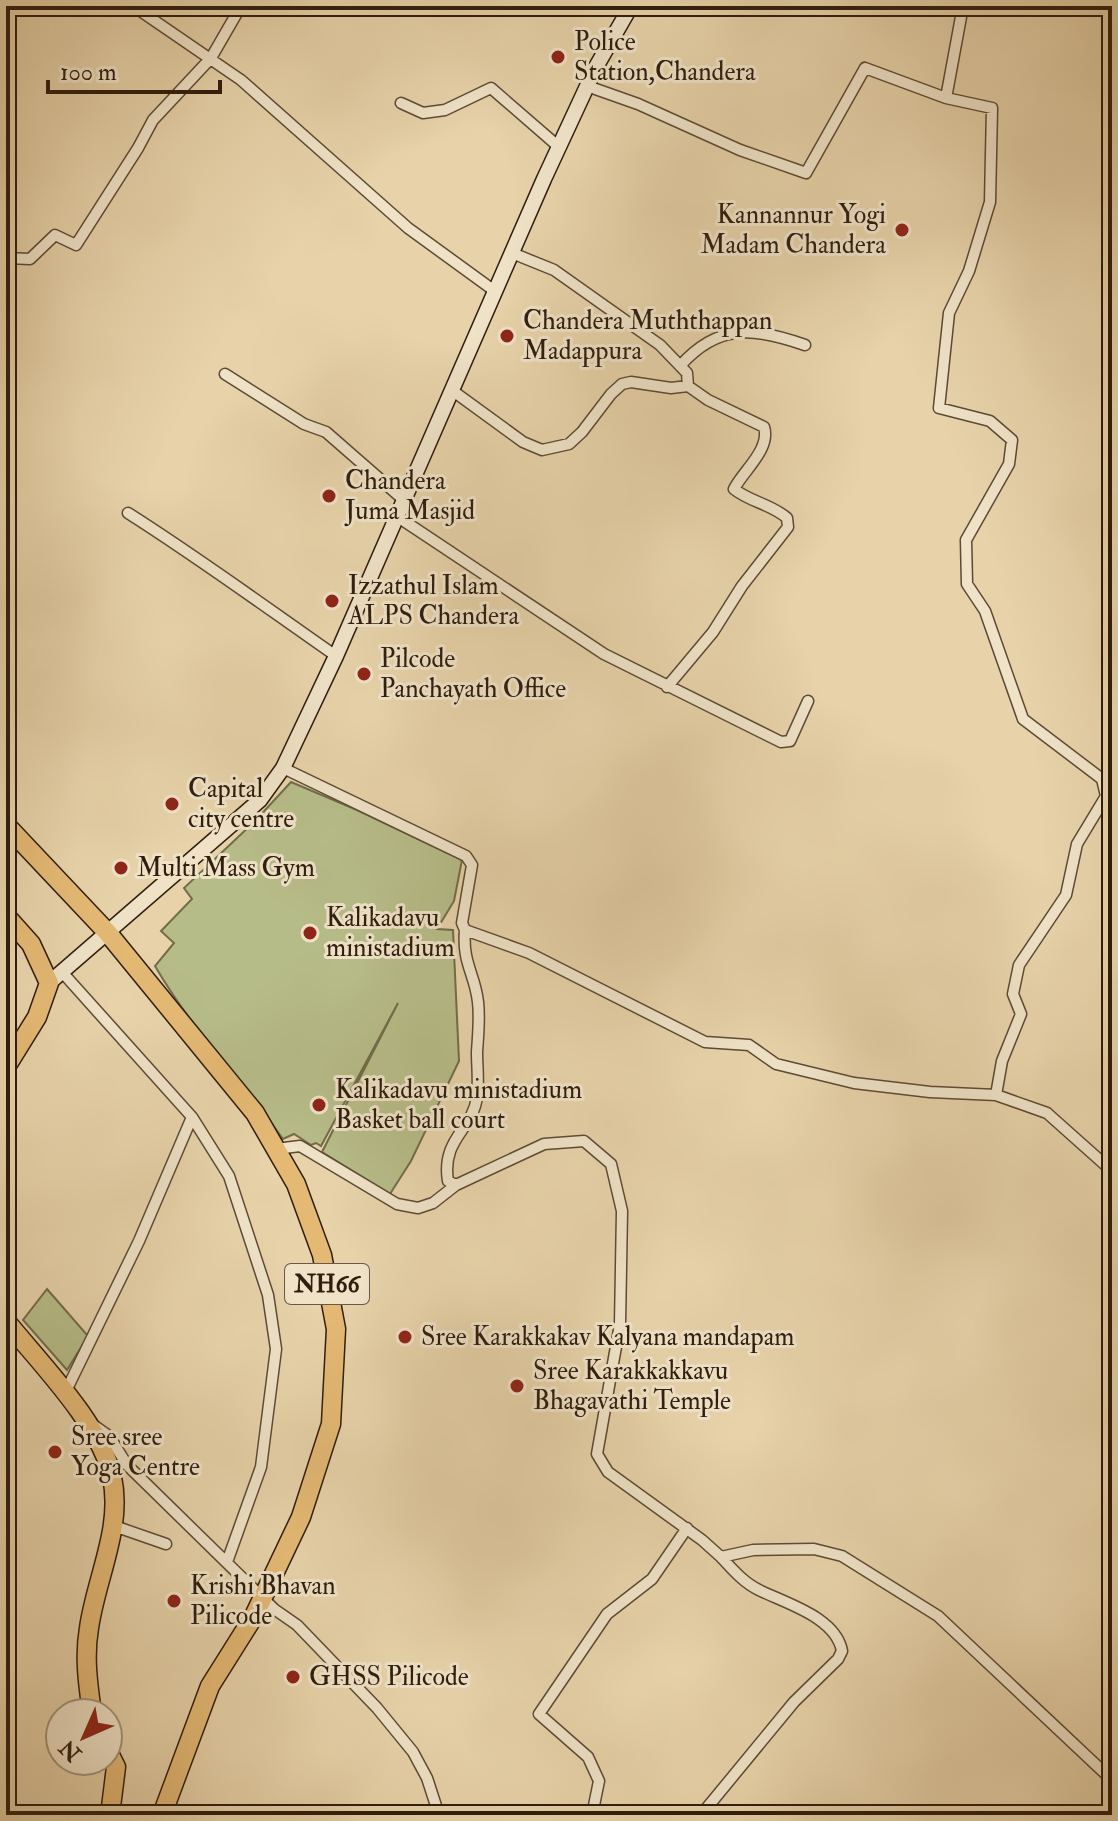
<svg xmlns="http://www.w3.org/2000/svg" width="1118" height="1821" viewBox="0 0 1118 1821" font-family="'IM FELL Double Pica',serif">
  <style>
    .green { fill: #b6bc88; stroke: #726c4b; stroke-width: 2 }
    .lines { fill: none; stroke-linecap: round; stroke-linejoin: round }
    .street-casing { stroke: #5d4a35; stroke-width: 13 }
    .secondary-casing { stroke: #2f1d0e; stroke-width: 17 }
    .highway-casing { stroke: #2f1d0e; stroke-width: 21 }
    .street { stroke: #efe2c7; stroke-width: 10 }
    .secondary { stroke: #efe2c7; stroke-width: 14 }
    .highway { stroke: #e4b974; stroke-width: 18 }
    .poi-dot { fill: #8f2418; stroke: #efe2c7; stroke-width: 3 }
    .labels { text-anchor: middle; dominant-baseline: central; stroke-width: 6; stroke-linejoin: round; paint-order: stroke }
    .shield { fill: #efe2c7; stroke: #695846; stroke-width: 2 }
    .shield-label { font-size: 24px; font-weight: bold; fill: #2f1d0e }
    .poi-label { font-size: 26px; fill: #2f1d0e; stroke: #efe2c7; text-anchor: start }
  </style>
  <rect width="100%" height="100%" fill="#e7d2a9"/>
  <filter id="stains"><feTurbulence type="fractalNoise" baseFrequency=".0025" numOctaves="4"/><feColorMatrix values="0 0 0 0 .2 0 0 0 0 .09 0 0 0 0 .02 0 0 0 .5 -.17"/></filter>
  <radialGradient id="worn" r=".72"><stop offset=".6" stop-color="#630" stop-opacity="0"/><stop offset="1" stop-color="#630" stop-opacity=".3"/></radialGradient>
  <path class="green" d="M291,782L357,810L462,860L454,901L437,929L453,930L459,1061L411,1161L390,1194L322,1152L398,1003L321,1146L316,1143L311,1145L294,1134L283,1139C241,1081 191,1028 155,966L174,943L161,931L192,899L184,888L254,822Z
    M47,1289L88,1336L67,1370L23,1320Z"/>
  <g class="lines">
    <g class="street-casing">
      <path id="street" d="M133,6L241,80L408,228L496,292
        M963,6L946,98L992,108L990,202L969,271L949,313L939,408L990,421L1012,440L1009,464L966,540L967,584L985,611L1023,719L1102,779L1106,796L1077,844L1066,895L1019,965L1013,994L1021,1014L1002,1061L996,1095
        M587,86L638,104L740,150L806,173L865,68L946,98
        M401,103L423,113L445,110L491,88L559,147
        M512,253L554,270L660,345L687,373L688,386
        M6,258L30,259L55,235L76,245L138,148L153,120L211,58L241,6
        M680,366C718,323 754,327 805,345
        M225,374L304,424L326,432L405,501
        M453,391L523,442L542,450L569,444L582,432L611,394L622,384L631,382L671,388L688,386L708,400L764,427C771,449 743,471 734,489C750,502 771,504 787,518L788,527L742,586L713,632L667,687
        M128,513C199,558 267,608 336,656
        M398,517L604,654L781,742L790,741L808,701
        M283,768L466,856L472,865L462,923L465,930L529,953L705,1042L749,1045L776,1064L854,1083L930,1092L996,1095L1047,1113L1112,1171
        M62,972L192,1117L229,1176L268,1295L276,1349L261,1467L227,1562
        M276,1149L300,1146L397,1204L418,1208L433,1203L456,1185L544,1144L584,1141L611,1164L622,1211L620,1324L597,1454L608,1472L702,1540L721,1557L753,1550L814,1549L842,1556L938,1616L1112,1780
        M456,1185L448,1181C441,1138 474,1129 477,1096C479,1081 477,1067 477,1052C478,1036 480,1018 478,1002C475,974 462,963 465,930
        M65,1393L139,1241L192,1117
        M92,1424L109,1436L127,1465L274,1609L297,1625L377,1708L413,1752L427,1778L439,1815
        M112,1530L120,1528L166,1544
        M592,1815L599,1781L588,1757L539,1714L607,1614L652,1579L687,1528
        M701,1815L794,1702L838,1659L842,1651C836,1617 785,1603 759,1590C744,1583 732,1569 721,1557"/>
    </g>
    <g class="secondary-casing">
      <path id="secondary" d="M49,983L260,800L283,768L336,656L544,179L596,67L631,6"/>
    </g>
    <g class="highway-casing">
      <path id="highway" d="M6,825L107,932L255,1113L296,1184L322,1255L336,1329L331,1424L301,1517L254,1616L210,1686L162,1815
        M6,916L31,944L49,983L37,1017L6,1067
        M6,1321C40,1363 101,1424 112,1477C123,1528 96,1578 89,1628C84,1657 88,1684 92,1713
        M108,1751L116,1767L110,1815"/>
    </g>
    <use href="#street" class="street"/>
    <use href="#secondary" class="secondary"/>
    <use href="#highway" class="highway"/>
  </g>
  <g class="poi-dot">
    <circle cx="558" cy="57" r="8"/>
    <circle cx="902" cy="230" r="8"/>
    <circle cx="507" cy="336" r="8"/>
    <circle cx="329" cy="496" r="8"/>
    <circle cx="332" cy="601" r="8"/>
    <circle cx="364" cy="674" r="8"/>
    <circle cx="172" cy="804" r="8"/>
    <circle cx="121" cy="868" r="8"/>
    <circle cx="310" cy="933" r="8"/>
    <circle cx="319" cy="1105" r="8"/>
    <circle cx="405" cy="1337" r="8"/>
    <circle cx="517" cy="1386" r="8"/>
    <circle cx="55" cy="1452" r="8"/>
    <circle cx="174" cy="1601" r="8"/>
    <circle cx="293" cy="1677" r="8"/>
  </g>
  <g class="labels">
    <rect class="shield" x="285" y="1264" width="84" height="40" rx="6"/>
    <g class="shield-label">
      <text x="327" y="1284">NH66</text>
    </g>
    <g class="poi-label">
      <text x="574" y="42">Police<tspan x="574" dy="30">Station,Chandera</tspan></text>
      <text x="886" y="215" text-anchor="end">Kannannur Yogi<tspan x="886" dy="30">Madam Chandera</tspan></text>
      <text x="523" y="321">Chandera Muththappan<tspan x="523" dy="30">Madappura</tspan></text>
      <text x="345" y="481">Chandera<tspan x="345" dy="30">Juma Masjid</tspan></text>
      <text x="348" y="586">Izzathul Islam<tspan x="348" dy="30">ALPS Chandera</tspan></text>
      <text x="380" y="659">Pilcode<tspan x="380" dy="30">Panchayath Office</tspan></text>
      <text x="188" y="789">Capital<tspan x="188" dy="30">city centre</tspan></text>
      <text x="137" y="868">Multi Mass Gym</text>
      <text x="326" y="918">Kalikadavu<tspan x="326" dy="30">ministadium</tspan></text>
      <text x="335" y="1090">Kalikadavu ministadium<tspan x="335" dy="30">Basket ball court</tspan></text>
      <text x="421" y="1337">Sree Karakkakav Kalyana mandapam</text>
      <text x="533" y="1371">Sree Karakkakkavu<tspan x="533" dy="30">Bhagavathi Temple</tspan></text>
      <text x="71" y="1437">Sree sree<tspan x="71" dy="30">Yoga Centre</tspan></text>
      <text x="190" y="1586">Krishi Bhavan<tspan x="190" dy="30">Pilicode</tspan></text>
      <text x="309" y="1677">GHSS Pilicode</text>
    </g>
  </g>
  <rect width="1118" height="1821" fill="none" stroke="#e7d2a9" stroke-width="32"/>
  <rect x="8" y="8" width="1102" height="1805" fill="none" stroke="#2f1d0e" stroke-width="4"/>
  <rect x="16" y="16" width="1086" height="1789" fill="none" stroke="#2f1d0e" stroke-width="2"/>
  <g transform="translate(84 1737) rotate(225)"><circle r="38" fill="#efe2c7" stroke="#a2937d" stroke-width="2"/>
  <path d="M0-6L14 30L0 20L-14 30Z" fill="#8f2418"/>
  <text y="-12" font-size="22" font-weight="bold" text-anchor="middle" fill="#2f1d0e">N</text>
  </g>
  <path d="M48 80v12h172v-12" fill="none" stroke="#2f1d0e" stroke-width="4"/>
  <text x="60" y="80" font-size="24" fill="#2f1d0e" stroke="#efe2c7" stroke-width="6" paint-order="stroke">100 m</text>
  <rect width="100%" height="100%" filter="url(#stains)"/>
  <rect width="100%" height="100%" fill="url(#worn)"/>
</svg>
